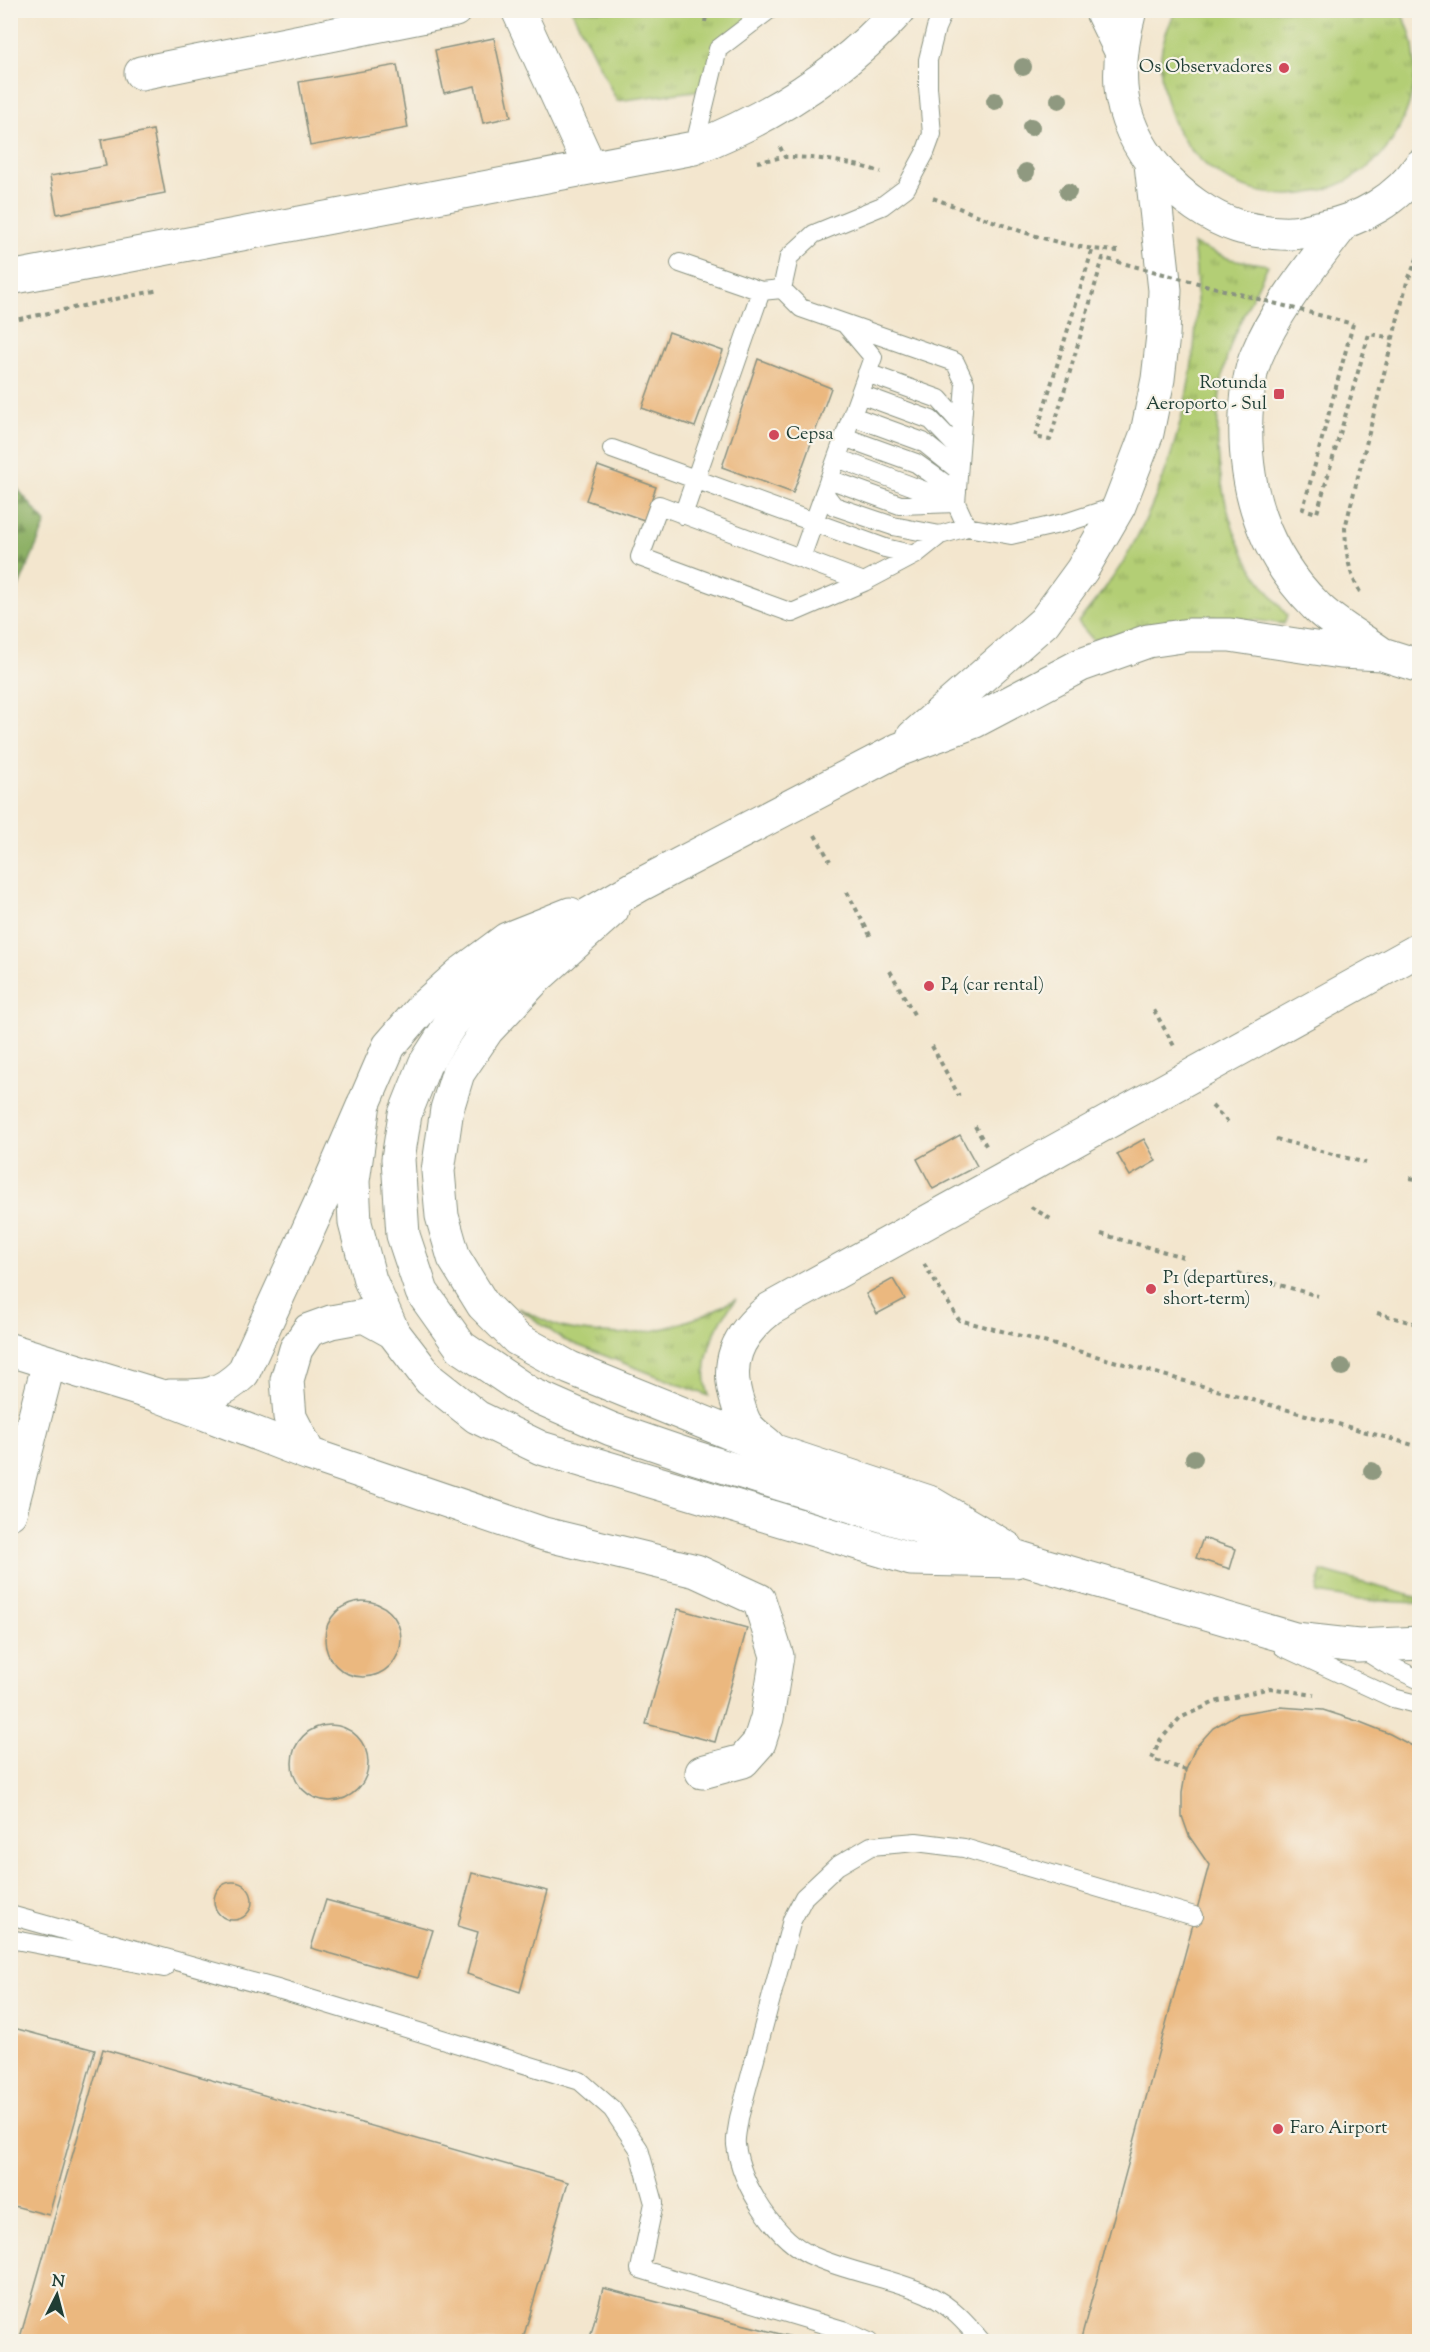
<svg xmlns="http://www.w3.org/2000/svg" width="1430" height="2352" viewBox="0 0 1430 2352" font-family="'Sorts Mill Goudy',serif">
  <style>
    .grass { fill: url(#grass-tufts); stroke: #698654; stroke-width: 1.5 }
    .forest { fill: url(#forest-firs); stroke: #56774d; stroke-width: 1.5 }
    .building { fill: #ebb87f }
    .lines { fill: none; stroke-linecap: round; stroke-linejoin: round }
    .service-casing { stroke: #899281; stroke-width: 20 }
    .minor-casing { stroke: #899281; stroke-width: 35 }
    .tertiary-casing { stroke: #899281; stroke-width: 35 }
    .path { stroke: #899281; stroke-width: 4; stroke-dasharray: 4.5 4.5; stroke-linecap: butt }
    .service { stroke: #fff; stroke-width: 18 }
    .minor { stroke: #fff; stroke-width: 33 }
    .tertiary { stroke: #fff; stroke-width: 33 }
    .path-bridge { stroke: #899281; stroke-width: 4; stroke-dasharray: 4.5 4.5; stroke-linecap: butt }
    .tree { fill: #8f9980 }
    .poi-dot { fill: #d1495b; stroke: #f7f3e8; stroke-width: 2 }
    .labels { text-anchor: middle; dominant-baseline: central; stroke-width: 4.5; stroke-linejoin: round; paint-order: stroke }
    .poi-label { font-size: 18px; fill: #1f3d34; stroke: #f7f3e8; text-anchor: start }
  </style>
  <defs>
    <pattern id="grass-tufts" width="24" height="20" patternUnits="userSpaceOnUse" patternTransform="scale(1.5)"><rect width="24" height="20" fill="#b3ce75"/><path d="M3 7l-1-3M5 7V3M7 7l1-3M15 17l-1-3M17 17v-4M19 17l1-3" fill="none" stroke="#91a861"/></pattern>
    <pattern id="forest-firs" width="22" height="20" patternUnits="userSpaceOnUse" patternTransform="scale(1.5)"><rect width="22" height="20" fill="#8eb166"/><path d="M5 1l3.5 6h-7zM16 11l3.5 6h-7z" fill="#739155"/></pattern>
  </defs>
  <rect width="100%" height="100%" fill="#f7f3e8"/>
  <filter id="ink" filterUnits="userSpaceOnUse"><feTurbulence type="fractalNoise" baseFrequency=".0167" numOctaves="2"/><feDisplacementMap in="SourceGraphic" scale="12" xChannelSelector="R" yChannelSelector="G"/><feConvolveMatrix kernelMatrix="1 2 1 2 8 2 1 2 1" color-interpolation-filters="sRGB"/></filter>
  <filter id="wash" filterUnits="userSpaceOnUse"><feTurbulence type="fractalNoise" baseFrequency=".008" numOctaves="4" result="noise"/><feDisplacementMap in="SourceGraphic" scale="24" xChannelSelector="R" yChannelSelector="G"/><feGaussianBlur stdDeviation="1.35" result="paint"/><feColorMatrix in="noise" values="0 0 0 0 0 0 0 0 0 0 0 0 0 0 0 0 0 1.4 0 .05"/><feComposite in="paint" operator="in"/></filter>
  <g filter="url(#wash)">
    <rect width="100%" height="100%" fill="#f3e6ce"/>
    <path class="grass" d="M1176,10L1400,11C1417,37 1419,78 1408,107C1401,127 1391,147 1375,161C1306,225 1191,194 1167,103C1161,83 1158,60 1164,40C1166,30 1172,20 1176,10Z
      M572,11H769L719,49L709,89L617,101Z
      M1193,244L1230,259L1268,265C1257,289 1244,312 1234,336C1210,398 1213,482 1239,543C1250,570 1269,593 1287,615L1284,624C1255,620 1226,616 1197,617C1161,620 1126,632 1093,640L1078,622C1096,600 1115,577 1129,552C1178,464 1208,344 1193,244Z
      M736,1299C714,1327 698,1361 709,1396L564,1340L518,1308C534,1315 552,1326 570,1329C635,1341 678,1330 736,1299Z
      M1321,1571L1419,1598V1603L1360,1600L1317,1593Z"/>
    <path class="forest" d="M11,481L46,523L11,605Z"/>
    <g id="blocks">
      <path class="building" d="M494,38L511,117L483,123L475,86L444,93L435,50Z
        M397,65L408,128L310,146L299,82Z
        M153,130L165,193L57,214L50,176L106,166L101,140Z
        M669,332L723,351L695,427L642,408Z
        M758,359L831,388L793,493L722,467Z
        M598,466L656,487L644,520L586,500Z
        M960,1135L977,1166L933,1189L917,1159Z
        M1144,1139L1156,1161L1130,1176L1117,1154Z
        M893,1279L905,1299L877,1314L866,1294Z
        M1203,1538L1236,1549L1230,1569L1196,1558Z
        M325 1639a38 38 0 1 1 76 0a38 38 0 1 1-76 0Z
        M678,1609L747,1628L715,1742L646,1724Z
        M1280,1707L1323,1710L1360,1722L1390,1734L1420,1750V2342H1080L1209,1865L1189,1836L1182,1816V1793L1186,1770L1195,1748L1213,1728L1237,1714Z
        M292 1763a38 38 0 1 1 76 0a38 38 0 1 1-76 0Z
        M472,1873L548,1891L520,1992L467,1974L478,1932L458,1926Z
        M214 1901a19 19 0 1 1 38 0a19 19 0 1 1-38 0Z
        M326,1900L433,1930L418,1978L311,1948Z
        M10,2027L95,2050L49,2215L10,2205Z
        M103,2049L568,2182L522,2342L19,2341Z
        M603,2288L807,2341L806,2342H589Z"/>
    </g>
  </g>
  <g filter="url(#ink)">
    <use href="#blocks" fill-opacity="0" stroke="#899281" stroke-width="1.5"/>
    <g class="lines">
      <g class="service-casing">
        <path id="service" d="M694,148L718,49L769,10
          M680,263L761,291L782,289L801,308L955,362L965,383L956,503L967,527L1011,535L1068,522L1117,506
          M782,289L789,257L814,234L882,206L906,188L925,153L932,134L928,87V60L936,28L944,10
          M867,373L939,399L962,425
          M860,394L931,420L960,450
          M852,416L923,442L958,470
          M844,437L916,463L957,492
          M612,449L885,548L915,555L940,535L967,527
          M837,458L949,500
          M829,479L900,505L956,503
          M824,493L834,506L893,526L940,535
          M683,515L761,291
          M801,558L873,357L846,325
          M864,582L792,613L640,557L659,505L864,582L915,555
          M1283,1647L1393,1698L1420,1705
          M1362,1649L1386,1664L1420,1680
          M10,1915L281,1990L580,2081L612,2109L639,2149L654,2203L640,2269L843,2330L869,2342
          M10,1939L164,1968
          M982,2342C966,2323 950,2305 927,2294C892,2278 851,2273 815,2257C776,2241 741,2185 736,2145C735,2137 738,2127 739,2118L792,1920L804,1897L837,1866L871,1846L916,1842L964,1848L1194,1916"/>
      </g>
      <g class="minor-casing">
        <path id="minor" d="M518,10L590,167
          M141,73L455,10
          M612,910L534,980L487,1030L458,1073L447,1109L438,1171L442,1216L454,1258L483,1305L517,1339L570,1368L772,1450L929,1502L1007,1548
          M364,1103L353,1181L355,1223L370,1280L393,1332L430,1380L477,1417L541,1448L911,1559L1016,1561
          M10,1350L49,1362L10,1513
          M49,1362L157,1395L309,1454L544,1534L696,1571L759,1600L777,1656L767,1718L759,1743L743,1761L702,1772
          M170,1396C204,1396 217,1398 243,1373L331,1180L389,1046L422,1008L460,974L507,939L570,914
          M768,1445C761,1439 752,1433 747,1426C742,1420 740,1411 738,1404C724,1363 737,1335 770,1309L1420,949
          M309,1454L290,1417L287,1380L296,1349L309,1330L331,1322L364,1316L393,1332"/>
      </g>
      <g class="tertiary-casing">
        <path id="tertiary" d="M1101,10L1120,49
          M1130,10C1123,36 1119,60 1121,87C1125,147 1181,208 1237,226C1249,230 1278,234 1291,233C1302,233 1312,229 1323,227C1361,220 1398,199 1420,166
          M1343,224C1312,265 1276,308 1256,357C1249,374 1247,397 1246,415C1243,489 1263,553 1316,606C1332,623 1363,640 1382,654
          M10,278L694,148C772,117 842,73 899,10
          M1420,666L1382,654L1341,652L1230,635H1189L1148,641L1081,665L975,721L898,750L638,886L522,953L477,994L450,1025L425,1064L405,1114L398,1159L403,1235L422,1292L461,1347L529,1393L611,1429L690,1456L1030,1561L1295,1639L1358,1646L1420,1643
          M913,737L1044,622L1082,570L1119,506L1147,433L1158,379L1163,335L1165,290L1151,164"/>
      </g>
      <path class="path" d="M705,22L707,10
        M780,147L785,157C819,157 849,162 881,172
        M757,162L784,157
        M933,198C994,221 1056,250 1122,251
        M10,321L159,290
        M1353,324L1303,509L1317,513L1369,334L1393,338
        M1360,592C1348,572 1346,551 1345,528L1407,282L1420,252
        M815,835L830,861
        M847,892L872,939
        M890,971L916,1018
        M1154,1010L1174,1046
        M932,1046L959,1096
        M1212,1106L1229,1123
        M975,1126L988,1149
        M1276,1139L1366,1163
        M1410,1178L1420,1180
        M1031,1207L1054,1221
        M1101,1234L1183,1257
        M924,1264L959,1320L1067,1348L1420,1447
        M1238,1273L1318,1296
        M1377,1313L1420,1325
        M1186,1770L1152,1759L1160,1740L1180,1718L1215,1702L1270,1688L1314,1695"/>
      <use href="#service" class="service"/>
      <use href="#minor" class="minor"/>
      <use href="#tertiary" class="tertiary"/>
      <path class="path-bridge" d="M1092,251L1035,437L1050,440L1103,258L1353,324"/>
    </g>
    <g class="tree">
      <circle cx="1023" cy="67" r="9"/>
      <circle cx="1059" cy="100" r="9"/>
      <circle cx="995" cy="101" r="9"/>
      <circle cx="1031" cy="127" r="9"/>
      <circle cx="1026" cy="172" r="9"/>
      <circle cx="1068" cy="192" r="9"/>
      <circle cx="1342" cy="1367" r="9"/>
      <circle cx="1194" cy="1458" r="9"/>
      <circle cx="1372" cy="1471" r="9"/>
    </g>
  </g>
  <g class="poi-dot">
    <circle cx="1284" cy="68" r="6"/>
    <rect x="1273" y="388" width="12" height="12" rx="3"/>
    <circle cx="774" cy="435" r="6"/>
    <circle cx="929" cy="986" r="6"/>
    <circle cx="1151" cy="1289" r="6"/>
    <circle cx="1278" cy="2129" r="6"/>
  </g>
  <g class="labels">
    <g class="poi-label">
      <text x="1272" y="68" text-anchor="end">Os Observadores</text>
      <text x="1267" y="384" text-anchor="end">Rotunda<tspan x="1267" dy="21">Aeroporto - Sul</tspan></text>
      <text x="786" y="435">Cepsa</text>
      <text x="941" y="986">P4 (car rental)</text>
      <text x="1163" y="1279">P1 (departures,<tspan x="1163" dy="21">short-term)</tspan></text>
      <text x="1290" y="2129">Faro Airport</text>
    </g>
  </g>
  <rect width="1430" height="2352" fill="none" stroke="#f7f3e8" stroke-width="36"/>
  <g transform="translate(57 2295) rotate(6)" stroke="#f7f3e8" stroke-width="4.5" paint-order="stroke">
  <path d="M0-4.5L10 22L0 15L-10 22Z" fill="#1f3d34"/>
  <text y="-9" font-size="16" font-weight="bold" text-anchor="middle" fill="#1f3d34">N</text>
  </g>
</svg>
